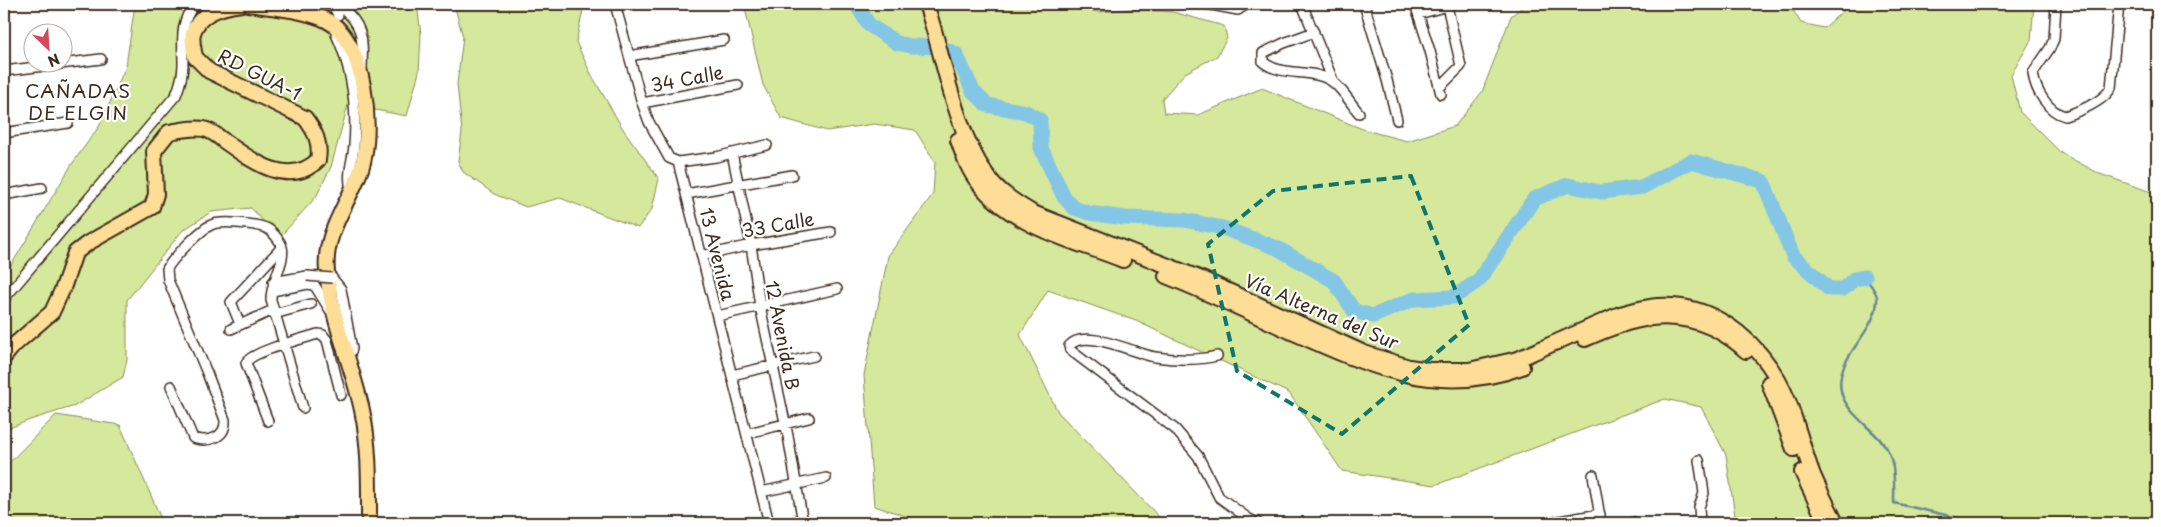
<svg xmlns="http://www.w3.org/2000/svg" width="2161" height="527" viewBox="0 0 2161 527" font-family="'Playpen Sans',sans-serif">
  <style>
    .green { fill: #d6e89b; stroke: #88895c }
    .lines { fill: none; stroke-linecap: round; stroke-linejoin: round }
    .stream { stroke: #678895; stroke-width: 2.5 }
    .river { stroke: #84c6e5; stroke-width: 15 }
    .minor-casing { stroke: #3b2a1e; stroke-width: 12 }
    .primary-casing { stroke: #3b2a1e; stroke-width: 18 }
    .trunk-casing { stroke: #3b2a1e; stroke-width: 18 }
    .minor { stroke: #fff; stroke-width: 9 }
    .primary { stroke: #fedd96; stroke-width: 14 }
    .trunk { stroke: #fedd96; stroke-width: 14 }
    .minor-bridge-casing { stroke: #3b2a1e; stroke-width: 12; stroke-linecap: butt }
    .minor-bridge { stroke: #fff; stroke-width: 9 }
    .marked { fill: none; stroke: #0f766e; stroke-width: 4; stroke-dasharray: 10 6; stroke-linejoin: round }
    .labels { text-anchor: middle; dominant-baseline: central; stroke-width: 4.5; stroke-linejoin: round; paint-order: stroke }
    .street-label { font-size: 18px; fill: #3b2a1e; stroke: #fff }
    .neighbourhood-label { font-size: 19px; letter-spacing: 1px; fill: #3b2a1e; stroke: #fff }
  </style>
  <rect width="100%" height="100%" fill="#fff"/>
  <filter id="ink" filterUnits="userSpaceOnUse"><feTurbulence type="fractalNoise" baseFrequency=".02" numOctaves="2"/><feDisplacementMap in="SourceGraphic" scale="10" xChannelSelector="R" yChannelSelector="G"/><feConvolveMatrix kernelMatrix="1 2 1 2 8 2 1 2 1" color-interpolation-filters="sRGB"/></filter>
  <g filter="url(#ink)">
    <path class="green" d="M135,4H417L421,34L419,72L407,116L348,105L331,167L316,197L279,238L251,208L211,212L182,231L127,300V360L123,377L75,406L30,420L4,430V277L72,164L100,125L126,66Z
      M454,4H580L583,10L576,42L591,74L623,129L659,179L652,209L638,228L560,198L526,207L494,194L463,172L458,161L462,132L457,84L463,37Z
      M744,4H1062L1098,12L1133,9L1173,12L1224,26L1227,38L1217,56L1185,73L1162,99L1164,113L1198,115L1262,88L1365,130L1407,141L1455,126L1482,92L1511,16L1526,4H1789L1801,23L1824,28L1844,10L1846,4H2034L2031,40L2011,75L2020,112L2061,153L2100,174L2154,193L2157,197V523H1736L1726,455L1701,407L1665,399L1435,485L1342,471L1289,393L1136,321L1048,290L1020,335L1058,412L1165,523H998L995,517L922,521L874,506L864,375L888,256L933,194L935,162L915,130L874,124L827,131L781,118L763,85Z
      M56,415L120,425L163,523H4V468Z"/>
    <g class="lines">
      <path class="stream" d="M1865,277C1869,283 1876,291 1877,297C1879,332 1834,355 1841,391C1845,413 1875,430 1886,447C1896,464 1894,485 1894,503L1980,523"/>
      <path class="river" d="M856,4L869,25L897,43L911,46L941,47L956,54L973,91L987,105L1026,112L1040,120L1041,148L1064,197L1074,208L1089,213L1125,218L1184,220L1223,228L1277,248L1334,281L1354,311L1373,316L1414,299L1454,297L1479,280L1534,199L1568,185L1601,192L1642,187L1691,161L1763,181L1793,256L1829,289H1843L1854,279L1865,277"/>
      <g class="minor-casing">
        <path id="minor" d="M328,4L334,7L338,15
          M338,4C364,25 363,37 362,69
          M615,4L642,103L649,122L669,158L678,162L769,523
          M1206,4L1238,10L1247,4
          M1302,4L1334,83
          M1364,4L1387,80L1397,120
          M1415,4L1430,51L1441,94
          M2056,4L2054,39L2050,48L2033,73C2035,90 2048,112 2065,116C2080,111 2103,102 2111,88L2119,4
          M1419,14L1447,6L1461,66L1440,87
          M1314,32L1284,43L1263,53V62C1283,78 1314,67 1334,83C1343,90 1351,104 1359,113
          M336,34C352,69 357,108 354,146C352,165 347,171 351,191
          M629,56L724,40
          M4,71L101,59
          M642,103L738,85
          M4,133L68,123
          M732,153L751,245L760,306L788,436L803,523
          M678,162L716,157L767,145
          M686,194L792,175
          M4,195L42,188
          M702,256L751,245L831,232
          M332,278L341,289L352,349L348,358
          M273,282L307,276
          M272,291L308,284L315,286L330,310
          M4,299L176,95C180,85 183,75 183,64C183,41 179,22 195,4
          M274,314L311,304
          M717,316L837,289
          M240,324L231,302L282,247
          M231,329L273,310
          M1217,356C1196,361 1177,360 1155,357C1135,354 1085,327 1069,346L1070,350L1175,429L1198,456L1219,497L1249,519L1258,523
          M732,375L814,356
          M171,386L193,438C208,443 226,438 225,420L207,373L168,280L167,269C172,259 200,230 211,225C220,220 259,224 268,229C273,232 281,242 282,247C286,262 270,283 271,300L303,408
          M268,421L246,363C250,352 305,338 318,334L323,335L327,340L341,395
          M748,433L809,418
          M1699,460L1704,493L1699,507L1700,523
          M1593,475L1601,523
          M761,492L826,478
          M1634,522V523
          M1547,523L1600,514"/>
      </g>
      <g class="primary-casing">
        <path id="primary" d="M248,4C271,7 305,10 326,20C366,39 374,132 361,169C349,203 323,234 327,271C331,319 352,364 362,410C370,447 369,486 369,523
          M4,357L13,346L52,312L63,288L75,253L88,243L152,207L156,194L154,151L169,132C180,130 193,127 204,129C212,131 218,136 224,141C251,160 288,189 318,160C321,143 315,131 305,118L209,71L195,57C194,50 191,41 193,33C199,12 224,6 242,4"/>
      </g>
      <g class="trunk-casing">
        <path id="trunk" d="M926,4C944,57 954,128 986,174C997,191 1016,203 1033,213L1204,280L1364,353L1409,367L1430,370H1469L1518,359L1620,314C1632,311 1645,307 1657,306C1719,301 1768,350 1789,403C1798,427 1804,452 1813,475C1820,491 1828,507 1836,523
          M958,140C963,154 968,170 978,182C1012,227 1072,240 1123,260
          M1166,276C1209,293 1250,313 1292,332C1368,366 1439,398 1522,367
          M1585,339C1629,319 1669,307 1715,329C1726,335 1737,342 1746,351
          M1769,383L1794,449
          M1802,472L1826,523"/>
      </g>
      <use href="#minor" class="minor"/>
      <use href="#primary" class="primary"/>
      <use href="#trunk" class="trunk"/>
      <g class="minor-bridge-casing">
        <path id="minor-bridge" d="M307,276L332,278"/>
      </g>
      <use href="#minor-bridge" class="minor-bridge"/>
    </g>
  </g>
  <path class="marked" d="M1411,176L1469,325L1342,434L1237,371L1208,244L1273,191Z"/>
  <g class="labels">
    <g class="street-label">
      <text transform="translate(260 74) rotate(27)">RD GUA-1</text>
      <text transform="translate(687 78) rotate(-11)">34 Calle</text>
      <text transform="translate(778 224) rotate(-10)">33 Calle</text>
      <text transform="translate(718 254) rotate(76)">13 Avenida</text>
      <text transform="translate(1322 311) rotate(23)">Vía Alterna del Sur</text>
      <text transform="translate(783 335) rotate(79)">12 Avenida B</text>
    </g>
    <g class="neighbourhood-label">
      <text x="78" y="90">CAÑADAS<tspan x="78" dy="22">DE ELGIN</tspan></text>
    </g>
  </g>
  <rect width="2161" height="527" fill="none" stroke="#fff" stroke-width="20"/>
  <rect x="10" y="10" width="2141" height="507" fill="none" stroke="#3b2a1e" stroke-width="2" filter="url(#ink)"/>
  <g transform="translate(48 48) rotate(155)"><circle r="24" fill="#ffffff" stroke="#b1aaa5"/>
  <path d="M0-4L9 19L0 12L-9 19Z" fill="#d1495b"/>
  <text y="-8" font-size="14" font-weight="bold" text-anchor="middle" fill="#3b2a1e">N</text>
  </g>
</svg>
